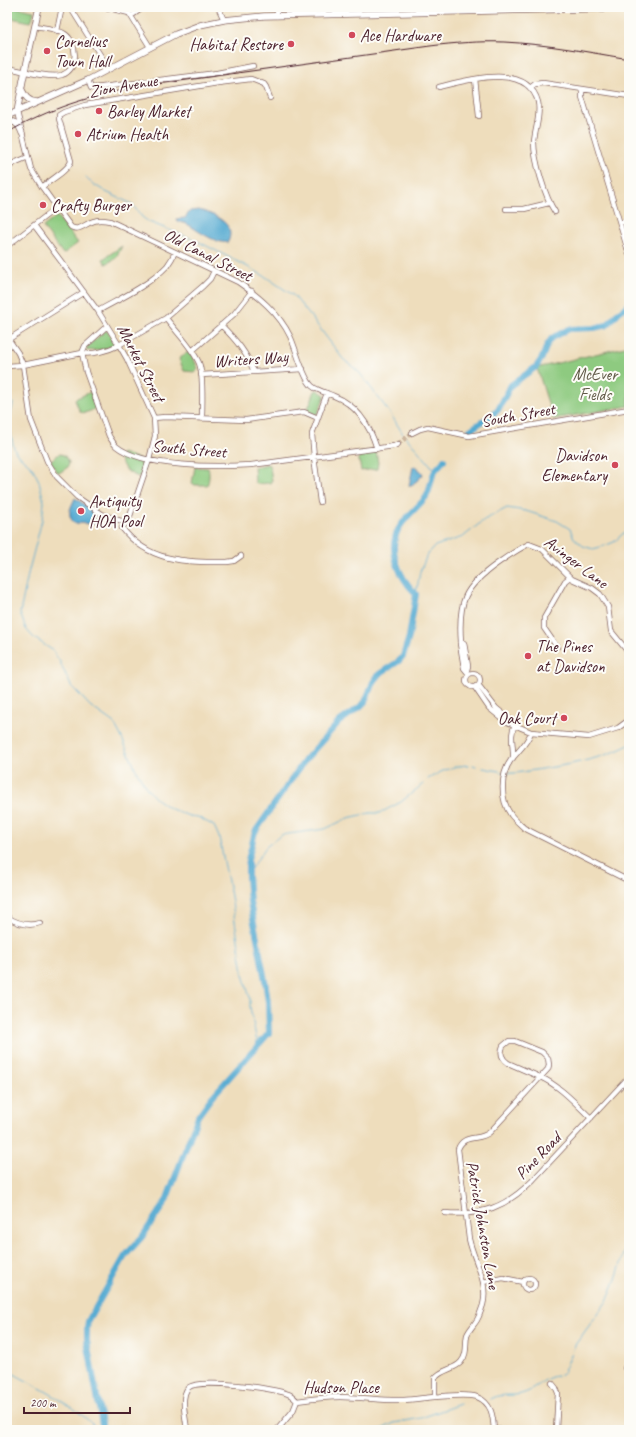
<svg xmlns="http://www.w3.org/2000/svg" width="636" height="1437" viewBox="0 0 636 1437" font-family="Caveat,sans-serif">
  <style>
    .green { fill: #8eca80; stroke: #6c7456 }
    .water { fill: #56abd2; stroke: #50657e }
    .lines { fill: none; stroke-linecap: round; stroke-linejoin: round }
    .stream { stroke: #56abd2; stroke-width: 1 }
    .river { stroke: #56abd2; stroke-width: 6 }
    .minor-tunnel { stroke: #cdb79f; stroke-width: 4.5; stroke-dasharray: 4.5 2; stroke-linecap: butt }
    .minor-casing { stroke: #83625e; stroke-width: 6 }
    .major-casing { stroke: #83625e; stroke-width: 7 }
    .minor { stroke: #fff; stroke-width: 4.5 }
    .major { stroke: #fff; stroke-width: 5.5 }
    .rail { stroke: #4a1f2b; stroke-width: 1 }
    .poi-dot { fill: #d1495b; stroke: #fdfcf7; stroke-width: 1.5 }
    .labels { text-anchor: middle; dominant-baseline: central; stroke-width: 4; stroke-linejoin: round; paint-order: stroke }
    .poi-label { font-size: 17px; fill: #4a1f2b; stroke: #fdfcf7; text-anchor: start }
    .street-label { font-size: 17px; fill: #4a1f2b; stroke: #fdfcf7 }
    .park-label { font-size: 17px; fill: #625b49; stroke: #fdfcf7 }
  </style>
  <rect width="100%" height="100%" fill="#fdfcf7"/>
  <filter id="ink" filterUnits="userSpaceOnUse"><feTurbulence type="fractalNoise" baseFrequency=".025" numOctaves="2"/><feDisplacementMap in="SourceGraphic" scale="8" xChannelSelector="R" yChannelSelector="G"/><feConvolveMatrix kernelMatrix="1 2 1 2 8 2 1 2 1" color-interpolation-filters="sRGB"/></filter>
  <filter id="wash" filterUnits="userSpaceOnUse"><feTurbulence type="fractalNoise" baseFrequency=".012" numOctaves="4" result="noise"/><feDisplacementMap in="SourceGraphic" scale="16" xChannelSelector="R" yChannelSelector="G"/><feGaussianBlur stdDeviation="0.9" result="paint"/><feColorMatrix in="noise" values="0 0 0 0 0 0 0 0 0 0 0 0 0 0 0 0 0 1.4 0 .05"/><feComposite in="paint" operator="in"/></filter>
  <g filter="url(#wash)">
    <rect width="100%" height="100%" fill="#eeddbc"/>
    <path class="green" d="M7,7H15L34,11L32,20L30,22L7,17Z
      M57,216L78,243L63,254L43,227Z
      M122,246L116,258L106,264L103,259Z
      M106,330L112,337L115,344C109,349 93,352 86,350L87,347Z
      M629,346V406L553,419L537,368Z
      M188,352C193,357 196,363 198,369L195,372L184,371L179,359Z
      M317,390L325,395L318,413L316,415L307,411L315,391Z
      M91,392L96,407C93,411 84,414 80,412L75,400L77,398Z
      M376,451L378,463L377,469L361,471L358,455L359,453Z
      M122,453L145,461L141,476L139,477C127,473 123,468 119,457Z
      M59,454L64,455L69,462L68,467L59,473L57,472L50,461Z
      M268,464L270,467L272,480L270,483L257,484L255,482L254,467Z
      M195,467L208,468C210,472 209,482 207,485H195L192,483Z"/>
    <path class="water" d="M199,210C213,214 237,223 228,242C217,245 197,230 187,224C183,222 179,223 176,220V219L185,218L190,211Z
      M415,466L422,472L423,475L410,487L409,485L413,467Z
      M75,498L94,511L95,524L74,523C66,514 71,507 75,498Z"/>
    <g class="lines">
      <path class="stream" d="M86,177L93,184L106,192L132,204L142,217L149,222L195,240L246,266L266,277L294,296L312,318L343,359L359,372L390,413L403,434L428,462L435,471
        M13,403L9,424L13,445L16,453L32,467L39,481L44,502L42,520L29,570L20,613L26,629L33,637L52,650L59,660L71,686L77,692L90,706L114,723L121,736L136,770L146,787L155,798L169,808L189,816L198,817L214,826L219,837L231,896L244,978L250,998V1007L257,1042V1048
        M416,594L420,572L427,555L435,546L463,537L484,520L507,508L526,511L557,521L570,529L574,538L583,546L593,549L604,546L614,542L629,528
        M473,765L476,766
        M483,768L499,771
        M501,772H502
        M508,773C516,774 526,771 535,770C567,765 600,760 629,745
        M428,779C443,770 452,766 469,765
        M248,873L266,847L281,835L325,829L348,818L370,813H380L401,802L423,784
        M7,1370C38,1388 74,1403 98,1430
        M560,1375L563,1374L575,1345L607,1301L616,1279L629,1239
        M490,1399C501,1392 514,1398 527,1392C537,1388 546,1376 557,1376
        M380,1430L394,1423L421,1418L460,1404"/>
      <path class="river" d="M470,430L489,417L498,410L511,385L536,367L542,358L547,345L552,338L569,329L594,328L607,325L619,312L629,304
        M103,1430L87,1341V1328L88,1321L125,1256L142,1237L166,1201L198,1116L211,1098L269,1033L268,1002L265,980L250,902L248,877V860L255,832L305,760L339,722L361,706L365,702L373,682L379,674L399,661L403,656L409,637L416,594C399,577 385,547 401,525C408,515 418,507 426,497C431,490 430,479 435,471C437,467 442,464 444,460"/>
    </g>
  </g>
  <g filter="url(#ink)">
    <g class="lines">
      <path class="minor-tunnel" d="M398,444L412,433"/>
      <g class="minor-casing">
        <path id="minor" d="M70,7L109,69
          M105,7L129,13L150,47
          M218,7L224,20
          M346,14V7
          M131,16L144,7
          M277,16V7
          M57,31L62,7
          M7,68C21,70 49,79 62,75C79,69 78,43 65,34C57,28 44,28 35,26
          M475,79L479,116
          M88,80L91,88L102,87L217,73L253,66
          M439,87C467,80 527,62 538,102C541,115 535,129 534,142C534,160 545,197 555,212
          M530,88L535,84L543,83L629,96
          M582,89V97L629,254
          M17,112L31,169L42,187L71,227C80,232 85,223 94,221C99,219 105,220 110,221L238,282C258,296 279,313 290,336C296,348 303,378 312,386C318,391 327,393 334,396C357,405 370,426 377,449
          M7,168L14,163L28,157
          M42,187C49,181 69,170 71,161L59,119V115L64,112L85,105L218,83L251,79L264,84L266,87L270,98
          M506,209H524L549,203
          M620,223L629,220
          M34,225L98,311L119,345L127,359L154,418L155,436L149,460L129,519L122,528C149,563 187,562 227,562L234,561L241,556
          M7,246L56,208
          M98,311C121,298 148,286 167,266C170,262 173,257 175,252
          M166,318C177,333 192,347 199,363C204,377 202,404 202,419
          M221,325C236,340 247,353 254,372
          M107,326L85,346L82,353L86,372L109,436C111,439 113,443 116,446C143,468 217,467 251,465L380,448L394,446L398,444
          M7,337L18,353L23,365L31,420L47,461L57,477L77,497L102,514L127,523
          M9,339L84,292
          M192,351L234,314L252,291
          M7,366L23,365L82,353C93,355 109,350 119,345L166,318L203,286L210,279L214,271
          M201,375L303,369
          M154,418L165,417L246,420L304,412L318,418
          M412,433L420,429L428,427L469,436L629,409
          M320,502L314,457L312,434L327,393
          M461,642L464,643L468,666L467,670
          M557,647L544,628V618L565,581L570,577
          M466 680a7 7 0 1 1 14 0a7 7 0 1 1-14 0Z
          M469,674L464,668L460,644L461,642C458,601 464,587 498,563C508,556 518,549 529,544L542,549L572,579L592,588L600,594L608,607L611,631L629,653
          M476,686V689L489,708L505,721L531,732L589,737L618,728L629,720
          M476,687H480L496,708L512,721L513,724
          M531,732C528,743 518,751 511,760C500,775 500,800 511,815C515,820 520,824 524,828L629,881
          M513,758C514,747 509,735 515,725
          M7,917C18,924 28,927 40,923
          M445,1213C482,1216 506,1207 532,1181L629,1077
          M523 1284a6 6 0 1 1 12 0a6 6 0 1 1-12 0Z
          M483,1282L503,1278L523,1282
          M625,1368L629,1363
          M552,1383L556,1388L558,1393L556,1430
          M435,1397V1378C442,1369 454,1370 461,1362C468,1354 465,1344 467,1335C469,1330 474,1325 477,1320C480,1315 481,1310 483,1305C489,1282 474,1262 469,1239L458,1149C464,1133 479,1142 490,1132L548,1069L549,1065L548,1058L542,1052L515,1041H509L503,1046C500,1053 501,1058 508,1063L540,1077C559,1085 576,1104 591,1118
          M494,1429L501,1430
          M187,1430C186,1419 180,1397 188,1388C198,1378 274,1388 288,1394C292,1395 294,1398 297,1401C311,1399 325,1397 340,1397C361,1397 382,1401 404,1400C421,1399 463,1392 477,1397C492,1403 493,1416 494,1430
          M277,1430L293,1411L297,1401"/>
      </g>
      <g class="major-casing">
        <path id="major" d="M21,88C25,96 27,101 37,102
          M17,112L23,80L39,7
          M7,116L88,80L176,34L200,25L224,20L264,16L629,8
          M7,121C16,121 19,125 22,133"/>
      </g>
      <use href="#minor" class="minor"/>
      <use href="#major" class="major"/>
      <path class="rail" d="M7,133C49,108 90,96 137,87L430,46C455,43 480,41 504,42C546,44 588,52 629,59"/>
    </g>
  </g>
  <g class="poi-dot">
    <circle cx="352" cy="35" r="4"/>
    <circle cx="291" cy="44" r="4"/>
    <circle cx="47" cy="51" r="4"/>
    <circle cx="99" cy="111" r="4"/>
    <circle cx="78" cy="134" r="4"/>
    <circle cx="43" cy="205" r="4"/>
    <circle cx="615" cy="465" r="4"/>
    <circle cx="81" cy="511" r="4"/>
    <circle cx="528" cy="656" r="4"/>
    <circle cx="564" cy="718" r="4"/>
  </g>
  <g class="labels">
    <g class="poi-label">
      <text x="360" y="35">Ace Hardware</text>
      <text x="55" y="41">Cornelius<tspan x="55" dy="20">Town Hall</tspan></text>
      <text x="283" y="44" text-anchor="end">Habitat Restore</text>
      <text x="107" y="111">Barley Market</text>
      <text x="86" y="134">Atrium Health</text>
      <text x="51" y="205">Crafty Burger</text>
      <text x="607" y="455" text-anchor="end">Davidson<tspan x="607" dy="20">Elementary</tspan></text>
      <text x="89" y="501">Antiquity<tspan x="89" dy="20">HOA Pool</tspan></text>
      <text x="536" y="646">The Pines<tspan x="536" dy="20">at Davidson</tspan></text>
      <text x="556" y="718" text-anchor="end">Oak Court</text>
    </g>
    <g class="street-label">
      <text transform="translate(123 86) rotate(-10)">Zion Avenue</text>
      <text transform="translate(208 255) rotate(27)">Old Canal Street</text>
      <text transform="translate(251 359) rotate(-4)">Writers Way</text>
      <text transform="translate(141 363) rotate(63)">Market Street</text>
      <text transform="translate(518 415) rotate(-10)">South Street</text>
      <text transform="translate(189 449) rotate(5)">South Street</text>
      <text transform="translate(576 562) rotate(37)">Avinger Lane</text>
      <text transform="translate(538 1156) rotate(-46)">Pine Road</text>
      <text transform="translate(483 1225) rotate(80)">Patrick Johnston Lane</text>
      <text x="341" y="1387">Hudson Place</text>
    </g>
    <g class="park-label">
      <text x="595" y="374">McEver<tspan x="595" dy="20">Fields</tspan></text>
    </g>
  </g>
  <rect width="636" height="1437" fill="none" stroke="#fdfcf7" stroke-width="24"/>
  <path d="M24 1407v6h106v-6" fill="none" stroke="#4a1f2b" stroke-width="2"/>
  <text x="30" y="1407" font-size="12" fill="#4a1f2b" stroke="#fdfcf7" stroke-width="3" paint-order="stroke">200 m</text>
</svg>
